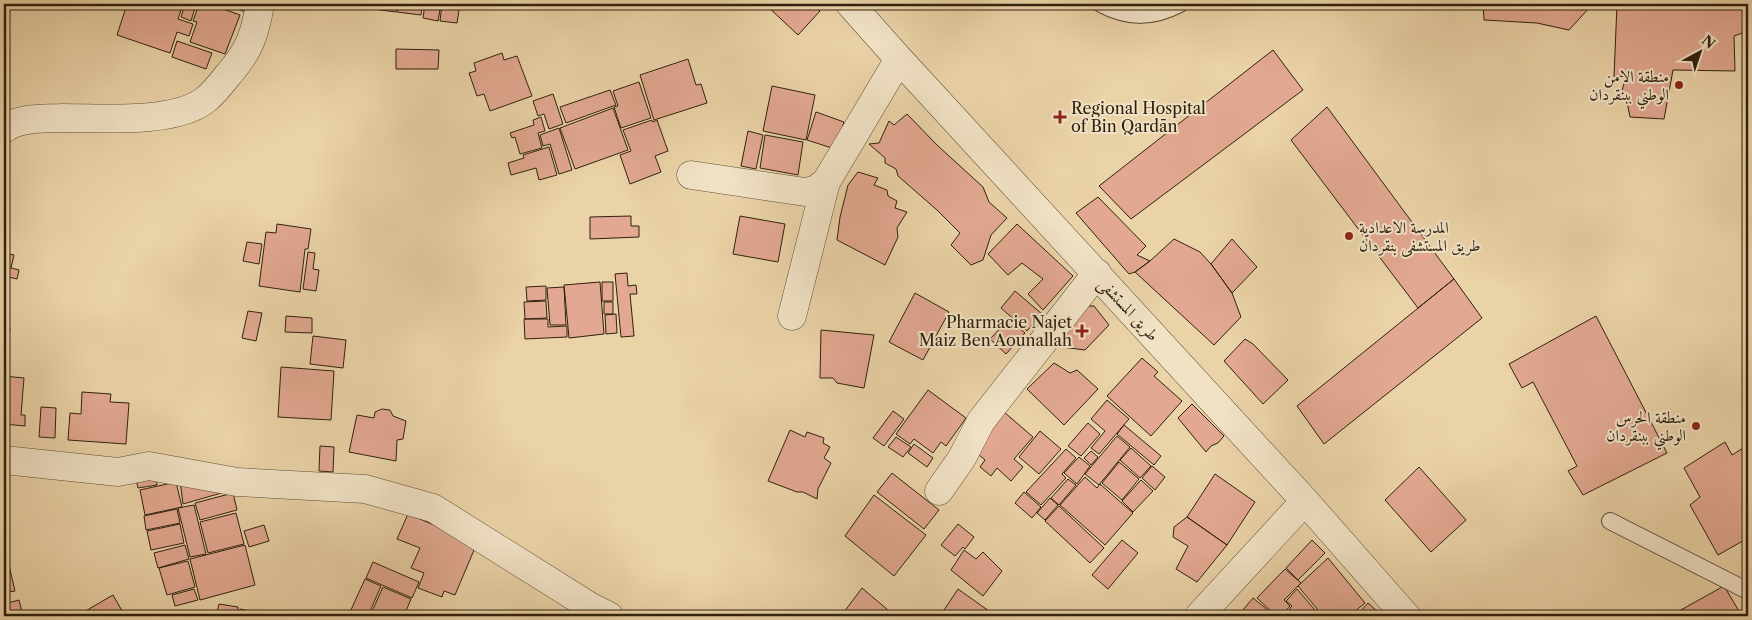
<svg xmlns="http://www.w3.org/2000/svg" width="1752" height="620" viewBox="0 0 1752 620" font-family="'Libre Caslon Text',Amiri,serif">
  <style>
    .building { fill: #e2a891; stroke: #2f210e }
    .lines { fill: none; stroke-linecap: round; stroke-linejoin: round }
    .service-casing { stroke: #5e4e34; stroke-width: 18 }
    .minor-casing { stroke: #5e4e34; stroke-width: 29 }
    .service { stroke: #f1e2c6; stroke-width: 16 }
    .minor { stroke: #f1e2c6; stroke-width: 28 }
    .poi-dot { fill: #8f2418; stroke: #f1e2c6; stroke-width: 2 }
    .labels { text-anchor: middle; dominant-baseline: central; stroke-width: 4; stroke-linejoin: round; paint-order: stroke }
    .poi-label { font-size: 16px; fill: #2f210e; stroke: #f1e2c6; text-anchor: end }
    .street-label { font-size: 16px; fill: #2f210e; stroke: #f1e2c6 }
  </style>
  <rect width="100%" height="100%" fill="#ead3a7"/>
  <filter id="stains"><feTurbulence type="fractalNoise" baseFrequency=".004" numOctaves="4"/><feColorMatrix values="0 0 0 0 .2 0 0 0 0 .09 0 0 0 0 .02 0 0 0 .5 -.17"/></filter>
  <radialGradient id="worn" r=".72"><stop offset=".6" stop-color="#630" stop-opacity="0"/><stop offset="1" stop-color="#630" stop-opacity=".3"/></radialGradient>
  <path class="building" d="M127,4H183L178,19L193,24L189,36L177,32L170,53L117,35Z
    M185,4H196L191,21L181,17Z
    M199,4H209L240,15L225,54L190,42L197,22L193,21Z
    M222,4H249L246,12Z
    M350,4H397L396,12L350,6Z
    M398,4H422L421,15L397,12Z
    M425,4H441L438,21L423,18Z
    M442,4H460L457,23L440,21Z
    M765,4H812L820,11L798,35Z
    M1483,4H1591V6L1569,30L1537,23L1484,20Z
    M1617,4H1734L1733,7L1748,8V31L1734,36L1735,71L1673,70L1664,119L1630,117L1627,102L1620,98L1626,76L1614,77Z
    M177,41L212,53L206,69L172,57Z
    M396,49L439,50L438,69H396Z
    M1273,50L1303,90L1131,219L1099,186Z
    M502,53L504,60L517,56L532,96L490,111L484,94L477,96L469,73L476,71L474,63Z
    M688,59L696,85L701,84L707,103L654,120L640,75Z
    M639,82L651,118L621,128L614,107L618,106L613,91Z
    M772,86L815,95L806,140L763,131Z
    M610,90L616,105L566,123L560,107Z
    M553,94L563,124L549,129L544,114L538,116L533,101Z
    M1327,107L1454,279L1418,308L1291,140Z
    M613,108L628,150L575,169L560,128Z
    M816,112L844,122L835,149L807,140Z
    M907,114L937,145L983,187L989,202L1007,218L991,235L983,260L971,265L951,245L960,233L937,210L898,176L896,169L885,163V158L869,144L879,143L889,121L894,125Z
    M541,117L545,131L538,133L542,148L520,154L515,137L512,138L510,133L534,125L533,120Z
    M652,120L653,122L657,120L668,151L655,156L661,172L630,184L620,155L631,151L623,130Z
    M559,128L572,170L559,174L550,144L543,146L540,135Z
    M748,131L763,135L756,169L741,166Z
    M765,135L803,142L798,175L760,168Z
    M549,147L557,175L539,180L536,168L511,175L508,163L524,158L523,155Z
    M858,172L878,178L874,185L887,190L888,196L897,201L895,208L907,212L897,228L898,237L885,265L837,240L840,217L848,185Z
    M1098,197L1146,246L1137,255L1150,261L1135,272L1129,274L1076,213Z
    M631,216V226H639V237L590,239V217Z
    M740,216L785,224L778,262L733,254Z
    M277,224L311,229L308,249H305L300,292L259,286L266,232L276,233Z
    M1017,224L1073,276L1043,310L1028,294L1043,279L1022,263L1008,275L988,254Z
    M1174,239L1200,252L1211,264L1232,293L1241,317L1214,345L1135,272L1150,261Z
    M1232,239L1257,267L1232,293L1211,264Z
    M247,242L262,244L259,264L243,261Z
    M308,252L315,253L313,269L319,270L316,291L303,289Z
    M4,253L14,255L11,268L19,270L17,279L9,277L4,300Z
    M627,273L628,286L636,285L637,294H630L634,336L621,337L615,274Z
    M1454,279L1482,318L1324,444L1297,406Z
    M600,282L604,334L569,338L564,285Z
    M602,282H613V301H602Z
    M546,286V300L527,301L526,287Z
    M564,287L566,325H550L547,288Z
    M1015,291L1042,314L1027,331L1001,308Z
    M915,293L949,312L923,360L889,342Z
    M546,301L547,318L525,319L524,302Z
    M604,302H613V314H604Z
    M1082,306H1094L1109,325L1085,350L1062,347L1056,337Z
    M248,311L262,313L256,341L242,338Z
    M616,314L617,333L606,334L605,315Z
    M286,316L312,318V333L285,332Z
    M1596,316L1667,453L1583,495L1568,471L1577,466L1533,382L1522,388L1509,364Z
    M524,319H548V327L567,326V337L525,339Z
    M1009,319L1025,333L1006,354L990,339Z
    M4,327L10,328L4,363Z
    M821,330L874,335L864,388L837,383L833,378H820Z
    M313,336L346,340L343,368L310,364Z
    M1245,339L1253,344L1288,380L1263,404L1224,361Z
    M1142,358L1158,372L1154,376L1182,401L1151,436L1107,396Z
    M1054,363L1070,373L1077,370L1098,389L1064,425L1027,389Z
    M281,367L334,371L331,420L278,417Z
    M4,376L24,378L21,415H25V426L4,424Z
    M928,390L966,418L946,446L941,442L933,453L914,439L910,444L896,434Z
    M82,392L111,394L110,402L129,403L126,444L68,440L70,413L81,414Z
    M1107,400L1129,419L1099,454L1091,448L1105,431L1091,419Z
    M1192,404L1224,436L1218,443L1211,446L1206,452L1178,418Z
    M41,407L56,408L55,438L39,437Z
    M382,409L390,410L393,416L406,421L403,439L397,440L396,461L349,452L357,415L374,418L375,412Z
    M893,411L904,419L884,446L873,438Z
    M1004,412L1033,437L1014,459L1023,467L1011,481L997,468L991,476L980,467L985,460L972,449Z
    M1088,423L1100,434L1081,456L1068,446Z
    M1124,425L1161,456L1154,465L1117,434Z
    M790,430L805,437L807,432L824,438L823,443L830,447L824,458L831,463L818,489L817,499L803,492H797L768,481Z
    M1040,431L1061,449L1039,474L1019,457Z
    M1117,436L1130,447L1099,485L1085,474Z
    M896,437L911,447L903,457L888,447Z
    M1725,442L1732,455L1748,445V538L1718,555L1690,505L1700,497L1684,468Z
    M914,444L933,458L927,467L908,453Z
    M320,446L334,447L333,472L319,471Z
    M1131,448L1151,466L1140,478L1120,460Z
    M1066,449L1076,458L1062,474L1066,478L1041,505L1026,492Z
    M1091,451L1098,457L1091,465L1084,458Z
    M1079,457L1090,466L1077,484L1064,473Z
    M1119,462L1139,479L1122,500L1102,483Z
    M1152,466L1165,477L1155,490L1142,478Z
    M1419,467L1466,520L1431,552L1385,500Z
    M892,473L939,510L924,529L877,492Z
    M1215,474L1255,502L1227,545L1187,517Z
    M156,475L157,485L138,488L136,479Z
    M1085,477L1097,488L1100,484L1133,513L1105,545L1060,505Z
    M1068,479L1076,485L1059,505L1051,498Z
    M1141,480L1153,491L1133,512L1122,501Z
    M180,481L232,490L183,504Z
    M176,482L182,507L145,515L140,490Z
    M1024,492L1041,507L1032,518L1015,503Z
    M233,493L237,510L200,520L195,503Z
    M874,495L926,535L894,576L845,536Z
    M1050,498L1058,505L1045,520L1037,513Z
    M194,505L206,554L190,557L178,508Z
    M1059,506L1104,548L1090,563L1045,521Z
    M177,509L180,523L146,530L144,516Z
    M236,513L244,544L208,553L200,522Z
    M408,514L477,543L455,595L444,591L442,597L418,588L424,573L411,568L420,548L397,539Z
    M1187,517L1227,545L1197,582L1176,569L1188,546L1173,537L1174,527Z
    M180,524L184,543L151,550L147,531Z
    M958,524L974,537L965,549L963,547L955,556L941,545Z
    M264,525L269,541L249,547L244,531Z
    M1122,540L1138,553L1108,589L1092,575Z
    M1312,540L1325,553L1298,580L1286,568Z
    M4,544L15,591L4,593Z
    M185,545L189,559L158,568L154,553Z
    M245,545L255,585L200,600L190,559Z
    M964,550L976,559L983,552L1002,571L983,596L951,570Z
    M1328,558L1365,603L1349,616H1323L1298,586Z
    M188,561L195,587L167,595L159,568Z
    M373,562L419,582L412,598L366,578Z
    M1285,569L1301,583L1284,600L1290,606L1281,616H1276L1257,598Z
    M365,579L381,586L368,616H360L350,612Z
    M1724,586L1742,616H1670Z
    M383,587L411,599L404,616H370Z
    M862,588L895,616H841Z
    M194,589L198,600L175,606L172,595Z
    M958,589L996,616H940Z
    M1297,589L1320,616H1284L1292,606L1286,601Z
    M113,595L125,616H77Z
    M1253,598L1275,616H1238Z
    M19,600L23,616H4V604Z
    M1368,603L1378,612L1374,616H1356Z
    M219,604L238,607L237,616H216Z
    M240,609L260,613L259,616H238Z"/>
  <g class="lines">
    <g class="service-casing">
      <path id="service" d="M1101,4C1129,19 1153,18 1180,4
        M1610,521L1748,591"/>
    </g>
    <g class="minor-casing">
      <path id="minor" d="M850,4L899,59L1305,501L1406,616
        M4,129C19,117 44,119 63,118C100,118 175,124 205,100C213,94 221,84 228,75C249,51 255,35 260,4
        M691,175L805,192L815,190L826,182L899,59
        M792,316L826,182
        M4,460L118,472L149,466L237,482L365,489L433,508L591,607L609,616
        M939,491L962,458L981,421L1097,273
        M1199,616L1305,501"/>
    </g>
    <use href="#service" class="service"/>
    <use href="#minor" class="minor"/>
  </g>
  <g class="poi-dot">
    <circle cx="1679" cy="85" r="5"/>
    <path d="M1057.5 109.5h5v5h5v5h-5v5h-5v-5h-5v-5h5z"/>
    <circle cx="1349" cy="236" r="5"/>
    <path d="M1079.5 323.5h5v5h5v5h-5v5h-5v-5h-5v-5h5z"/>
    <circle cx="1696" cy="426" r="5"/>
  </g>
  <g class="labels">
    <g class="poi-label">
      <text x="1669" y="76">منطقة الامن<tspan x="1669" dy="18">الوطني ببنقردان</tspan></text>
      <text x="1071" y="108" text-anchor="start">Regional Hospital<tspan x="1071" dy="18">of Bin Qardān</tspan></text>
      <text x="1359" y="227" text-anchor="start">المدرسة الاعدادية<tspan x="1359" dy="18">طريق المستشفى بنقردان</tspan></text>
      <text x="1072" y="322">Pharmacie Najet<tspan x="1072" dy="18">Maiz Ben Aounallah</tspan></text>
      <text x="1686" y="417">منطقة الحرس<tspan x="1686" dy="18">الوطني ببنقردان</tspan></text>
    </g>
    <g class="street-label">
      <text transform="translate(1129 309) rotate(47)">طريق المستشفى</text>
    </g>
  </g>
  <rect width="1752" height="620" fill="none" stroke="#ead3a7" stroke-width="20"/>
  <rect x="5" y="5" width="1742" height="610" fill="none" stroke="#2f210e" stroke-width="2.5"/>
  <rect x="10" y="10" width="1732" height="600" fill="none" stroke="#2f210e"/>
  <g transform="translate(1700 52) rotate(40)" stroke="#f1e2c6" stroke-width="4" paint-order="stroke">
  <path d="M0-4L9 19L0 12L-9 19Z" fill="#2f210e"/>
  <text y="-8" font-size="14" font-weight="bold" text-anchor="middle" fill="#2f210e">N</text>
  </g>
  <rect width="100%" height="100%" filter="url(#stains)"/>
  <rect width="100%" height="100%" fill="url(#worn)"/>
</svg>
